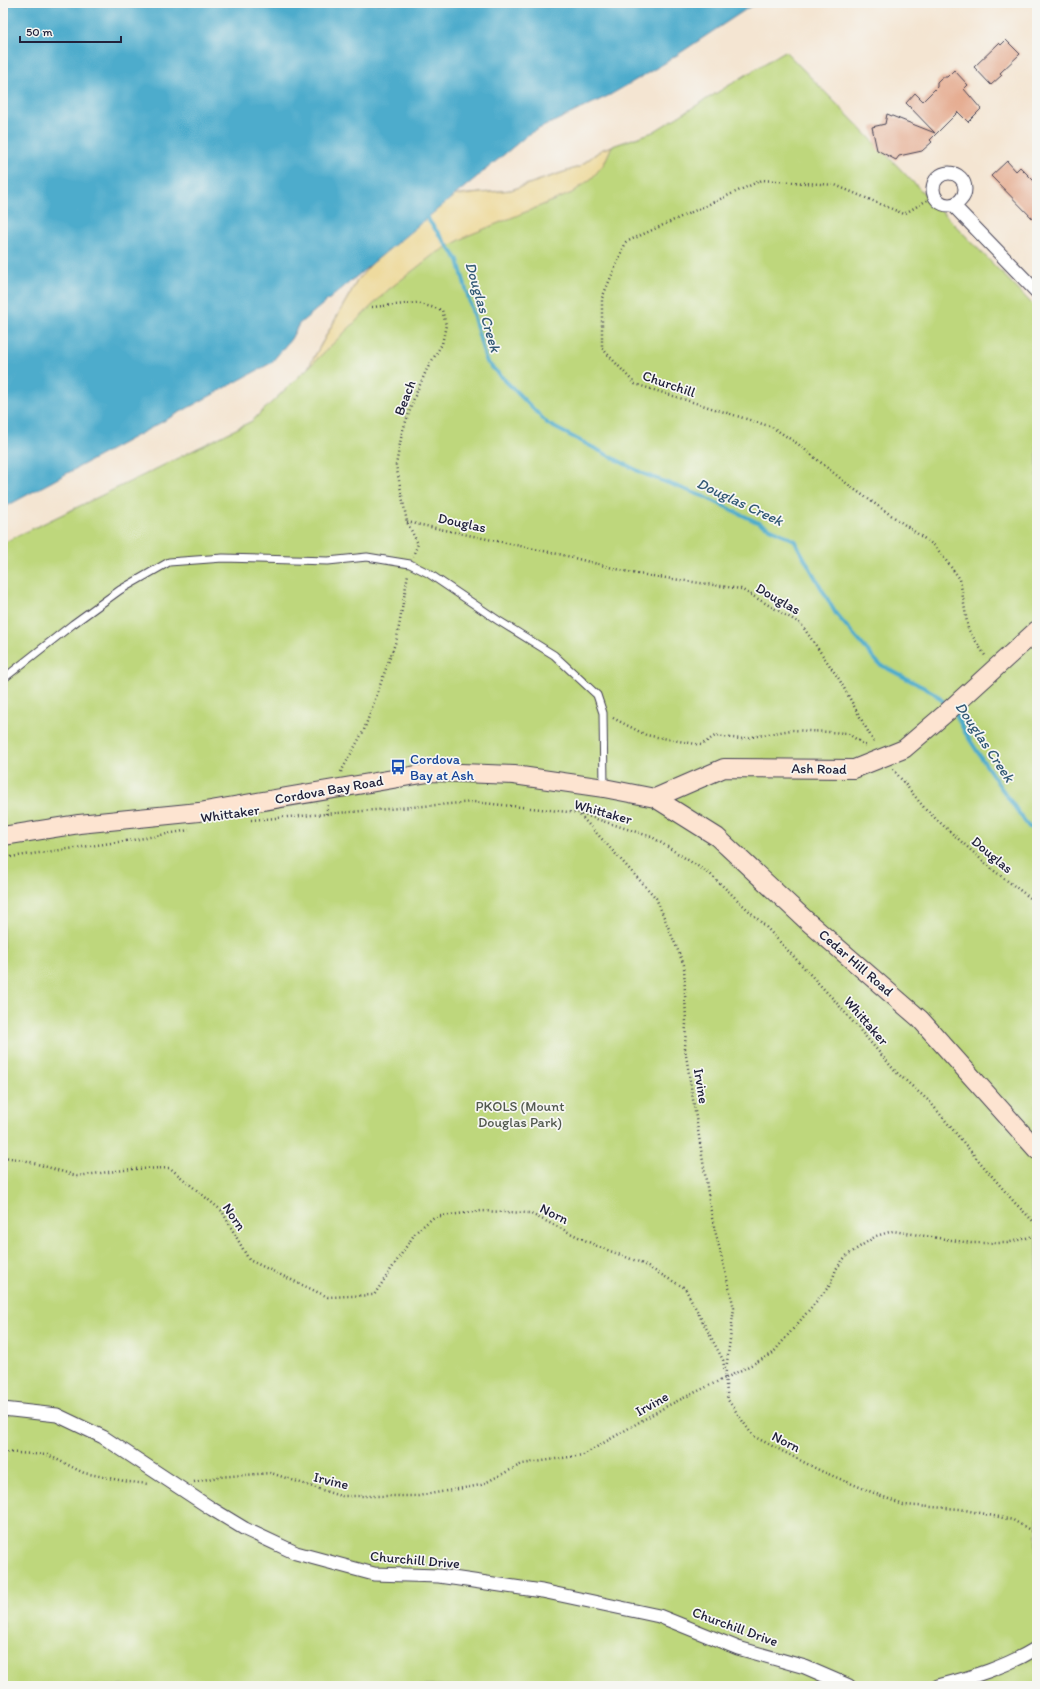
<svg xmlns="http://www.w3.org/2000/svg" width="1040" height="1689" viewBox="0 0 1040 1689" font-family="Itim,sans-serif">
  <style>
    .green { fill: #bed77c; stroke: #707c5c }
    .sand { fill: #eeda9e; stroke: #887e6c }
    .water { fill: #4daccc; stroke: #386784 }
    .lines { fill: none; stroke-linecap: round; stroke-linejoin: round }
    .stream { stroke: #4daccc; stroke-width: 4 }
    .building { fill: #e5aa8e }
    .service-casing { stroke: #423f52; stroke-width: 9 }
    .minor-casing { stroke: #423f52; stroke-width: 15 }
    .secondary-casing { stroke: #423f52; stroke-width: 20 }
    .path { stroke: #423f52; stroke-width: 2.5; stroke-dasharray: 1 3; stroke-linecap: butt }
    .service { stroke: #fff; stroke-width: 7 }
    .minor { stroke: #fff; stroke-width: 13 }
    .secondary { stroke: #fde4d1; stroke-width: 18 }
    .labels { text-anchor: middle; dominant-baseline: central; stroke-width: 3.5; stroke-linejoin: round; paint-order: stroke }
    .street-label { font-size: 14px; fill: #22223b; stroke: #f6f6f2 }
    .transit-label { font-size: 14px; fill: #164399; stroke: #f6f6f2; text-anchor: start }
    .park-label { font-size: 14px; fill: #51584e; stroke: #f6f6f2 }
    .water-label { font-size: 15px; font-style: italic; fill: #335975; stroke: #f6f6f2 }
  </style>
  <rect width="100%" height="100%" fill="#f6f6f2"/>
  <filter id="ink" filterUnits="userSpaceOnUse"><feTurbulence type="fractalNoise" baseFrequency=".025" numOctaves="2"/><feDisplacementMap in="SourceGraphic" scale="8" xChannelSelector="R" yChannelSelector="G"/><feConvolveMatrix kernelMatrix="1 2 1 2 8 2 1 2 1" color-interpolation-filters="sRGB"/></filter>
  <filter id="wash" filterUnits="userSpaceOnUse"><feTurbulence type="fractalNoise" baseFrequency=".012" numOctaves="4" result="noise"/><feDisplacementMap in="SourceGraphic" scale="16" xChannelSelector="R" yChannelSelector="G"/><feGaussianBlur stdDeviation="0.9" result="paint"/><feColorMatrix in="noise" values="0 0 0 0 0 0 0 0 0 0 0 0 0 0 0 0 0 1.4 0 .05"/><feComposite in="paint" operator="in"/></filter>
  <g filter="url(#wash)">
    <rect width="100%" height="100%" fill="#f4e5d2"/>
    <path class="green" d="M785,51L1037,309V1686H3V543L148,473L252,421L308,368L357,281L431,198L511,190L579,167L601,150L653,132Z"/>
    <path class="sand" d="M612,146L604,164L592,178L572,193L467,236L433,255L388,290L308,368L357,281L425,200L431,198L511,190L579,167L601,150Z"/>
    <path class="water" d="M3,3H760L748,8L665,63L610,95L530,133L299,324L291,339L271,363L3,508Z"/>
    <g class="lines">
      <path class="stream" d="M427,218L458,260L486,361L548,424L644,474L705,497L794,540L836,614L879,664L934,693L947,705
        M954,711L966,734L999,785L1029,827L1037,831"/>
    </g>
    <g id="blocks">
      <path class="building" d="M1006,40L1020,54L1000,73L1002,75L991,85L974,67L999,43L1001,45Z
        M954,70L968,85L964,89L981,109L968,122L958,112L930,140L932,142L922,151L899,156L896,160L877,150L872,127L885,124L887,114L935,133L906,103L915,93L923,101L937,87V82L942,77H947Z
        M1007,161L1016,171L1020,167L1037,184V223L991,176Z"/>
    </g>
  </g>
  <g filter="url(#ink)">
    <use href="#blocks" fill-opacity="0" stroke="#423f52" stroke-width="1"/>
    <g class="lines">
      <g class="service-casing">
        <path id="service" d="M3,679L73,624L120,590L169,562L223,558L328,561L367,557L410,564L428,573L499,621L554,655L597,695L603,713L604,787"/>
      </g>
      <g class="minor-casing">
        <path id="minor" d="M933 189a16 16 0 1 1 32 0a16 16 0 1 1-32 0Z
          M953,205L1037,292
          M3,1409L57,1415L103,1437L212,1509L245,1529L296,1553L374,1574L439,1576L542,1591L659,1616L738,1648L805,1667L849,1686
          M938,1686C973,1677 1006,1667 1037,1648"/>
      </g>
      <g class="secondary-casing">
        <path id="secondary" d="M655,798L724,768L854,769L904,749L946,713L1037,630
          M3,836L79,824L199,812L434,772L514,775L604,788L655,798L717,837L807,921L920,1019L1037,1150"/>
      </g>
      <path class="path" d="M934,196L904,214L835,185L762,180L626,242L602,298V348L635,384L772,427L798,444L851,487L935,546L960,579L968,629L986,657
        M372,307L417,303L442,310L446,325L442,344L427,369L414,398L402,433L396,465L407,522L418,544L413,556
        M407,522L563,555L632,573L741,589L801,624L839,679L875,744
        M613,718L646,735L701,745L715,736L741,739L791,730L847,733L868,747
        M893,769L926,810L993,870L1037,903
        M341,772L364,730L397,638L408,574
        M326,814L328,805
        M251,820L474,802L578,813L652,837L710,874L766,927L835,1001L896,1072L930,1102L973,1154L1015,1203L1037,1225
        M3,858L133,840L189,830
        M3,1157L24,1160L77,1176L132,1169L170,1168L222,1211L249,1260L328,1297L374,1295L416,1232L434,1217L481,1211L529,1213L597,1246L639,1262L685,1288L723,1360L725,1372
        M725,1377L728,1400L753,1436L821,1471L903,1505L960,1509L1013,1520L1037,1534
        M726,1378L772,1354L831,1284L836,1269L846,1256L876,1236L893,1231L971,1243H1007L1037,1235
        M3,1452L48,1455L84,1473L129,1482L149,1484
        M194,1482L218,1477L271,1473L340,1496H418L481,1485L522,1464L583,1455L665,1407L725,1378L734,1308L712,1218L685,1049L686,1023L684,965L656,898L578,813"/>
      <use href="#service" class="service"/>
      <use href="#minor" class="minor"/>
      <use href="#secondary" class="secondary"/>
    </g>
  </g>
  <defs>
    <g id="bus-bare" transform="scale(1.2)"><path d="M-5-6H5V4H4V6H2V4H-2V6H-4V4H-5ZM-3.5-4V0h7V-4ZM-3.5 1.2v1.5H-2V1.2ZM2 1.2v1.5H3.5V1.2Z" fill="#1a4fb4" stroke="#f6f6f2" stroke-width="2.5" paint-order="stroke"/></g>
  </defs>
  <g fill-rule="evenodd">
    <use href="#bus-bare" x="398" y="767"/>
  </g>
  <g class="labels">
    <g class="street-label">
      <text transform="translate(669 384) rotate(19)">Churchill</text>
      <text transform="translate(405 398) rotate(-69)">Beach</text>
      <text transform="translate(462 523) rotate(12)">Douglas</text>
      <text transform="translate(778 599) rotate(30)">Douglas</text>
      <text transform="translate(819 769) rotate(1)">Ash Road</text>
      <text transform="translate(329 790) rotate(-10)">Cordova Bay Road</text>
      <text transform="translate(603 812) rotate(16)">Whittaker</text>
      <text transform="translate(230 814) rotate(-8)">Whittaker</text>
      <text transform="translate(992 855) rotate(40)">Douglas</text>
      <text transform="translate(856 963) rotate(41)">Cedar Hill Road</text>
      <text transform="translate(866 1021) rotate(49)">Whittaker</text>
      <text transform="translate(701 1086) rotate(81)">Irvine</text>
      <text transform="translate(554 1214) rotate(26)">Norn</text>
      <text transform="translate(234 1217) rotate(56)">Norn</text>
      <text transform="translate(652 1404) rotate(-29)">Irvine</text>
      <text transform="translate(786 1442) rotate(27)">Norn</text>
      <text transform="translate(331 1481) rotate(14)">Irvine</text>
      <text transform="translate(415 1560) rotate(5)">Churchill Drive</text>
      <text transform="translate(735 1627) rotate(20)">Churchill Drive</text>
    </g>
    <g class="transit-label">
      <text x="410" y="759">Cordova<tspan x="410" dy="16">Bay at Ash</tspan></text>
    </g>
    <g class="park-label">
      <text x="520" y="1106">PKOLS (Mount<tspan x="520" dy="16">Douglas Park)</tspan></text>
    </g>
    <g class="water-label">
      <text transform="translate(483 307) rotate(74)">Douglas Creek</text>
      <text transform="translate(740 502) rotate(25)">Douglas Creek</text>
      <text transform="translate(985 742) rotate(56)">Douglas Creek</text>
    </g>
  </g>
  <rect width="1040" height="1689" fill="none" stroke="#f6f6f2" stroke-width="16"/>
  <path d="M20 36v6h101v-6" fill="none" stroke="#22223b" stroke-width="2"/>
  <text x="26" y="36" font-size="12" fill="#22223b" stroke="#f6f6f2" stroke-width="3" paint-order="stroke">50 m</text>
</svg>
